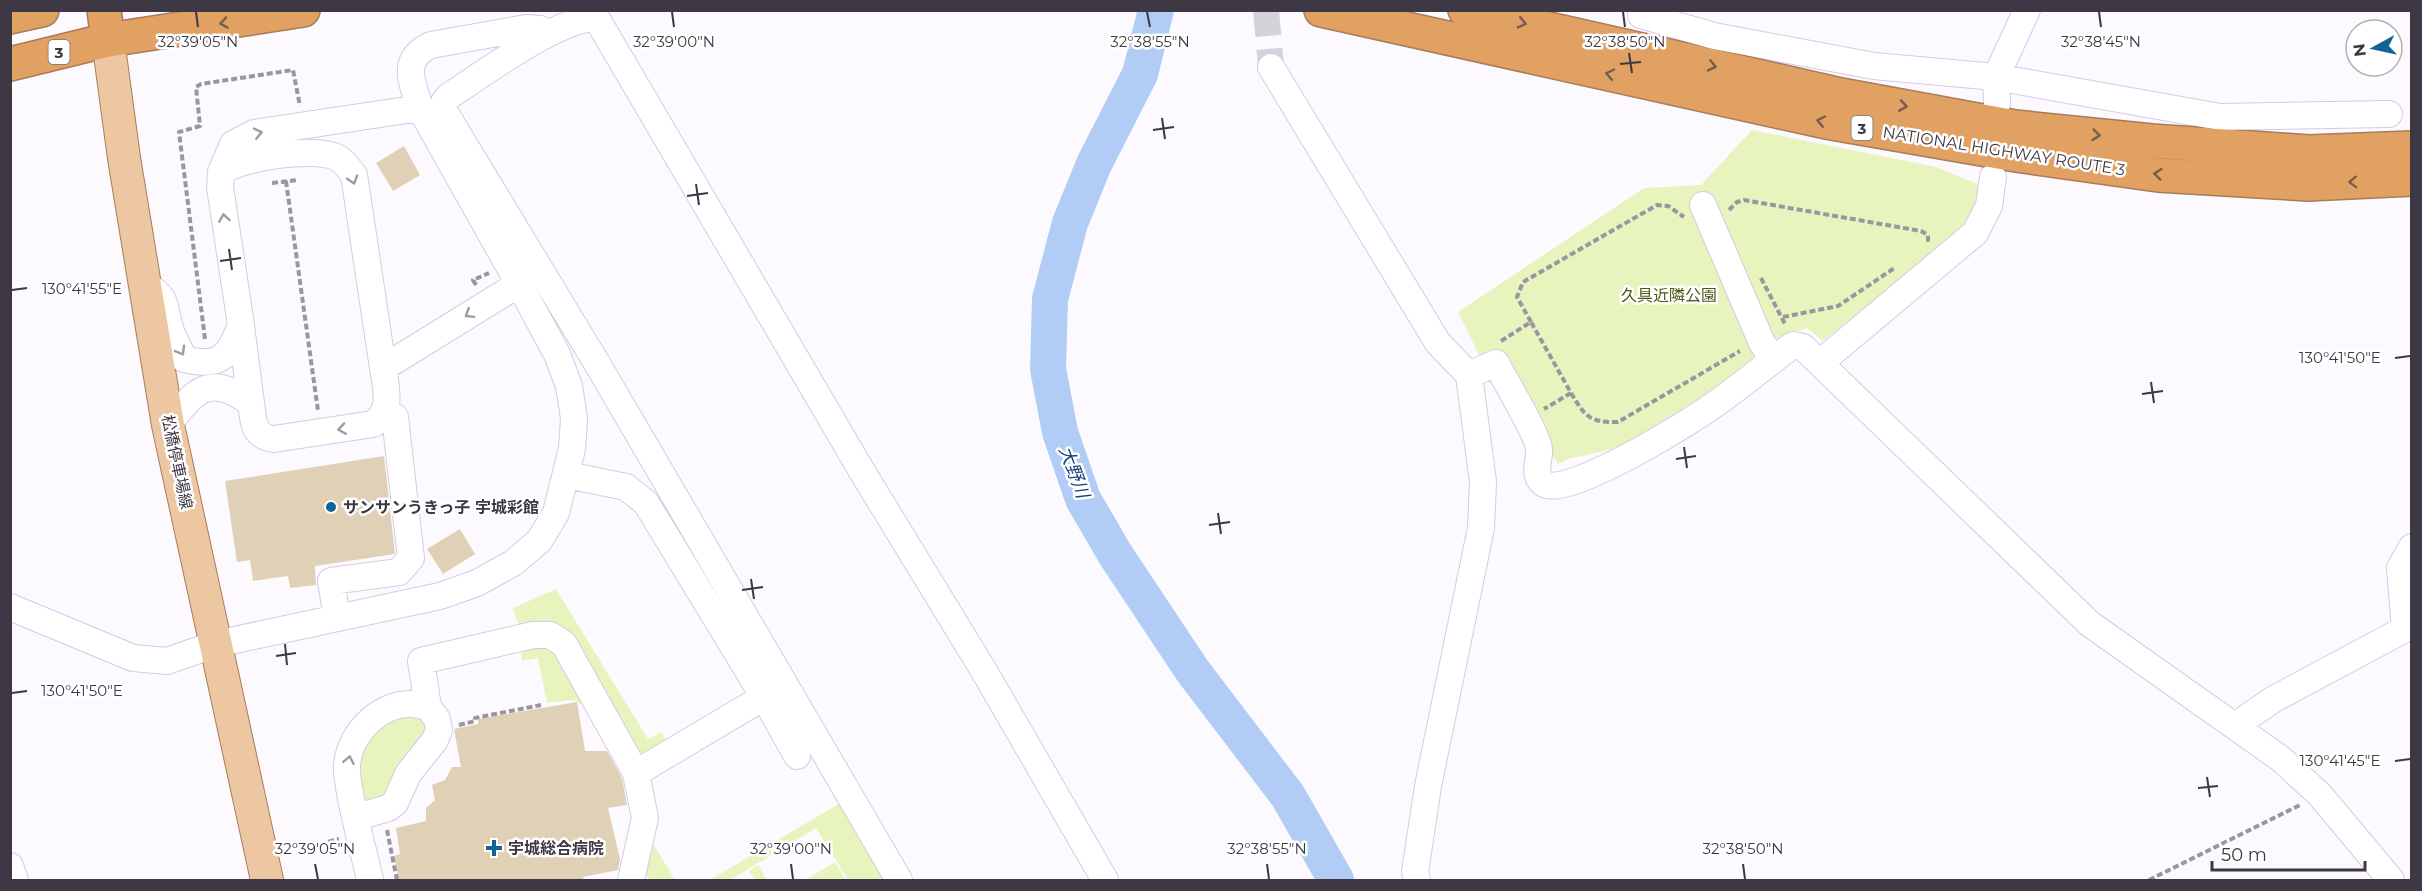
<svg xmlns="http://www.w3.org/2000/svg" width="2422" height="891" viewBox="0 0 2422 891" font-family="Montserrat,'Noto Sans JP',sans-serif">
  <style>
    .green { fill: #e8f4be }
    .lines { fill: none; stroke-linecap: round; stroke-linejoin: round }
    .river { stroke: #b1ccf5; stroke-width: 36 }
    .building { fill: #e0d0b6 }
    .minor-tunnel { stroke: #d6d2d9; stroke-width: 26; stroke-dasharray: 26 13; stroke-linecap: butt }
    .minor-casing { stroke: #d5cae5; stroke-width: 28 }
    .major-casing { stroke: #a87c58; stroke-width: 34 }
    .highway-casing { stroke: #a87c58; stroke-width: 36 }
    .path { stroke: #9a969f; stroke-width: 4; stroke-dasharray: 6 3; stroke-linecap: butt }
    .minor { stroke: #fff; stroke-width: 26 }
    .major { stroke: #edc7a1; stroke-width: 32 }
    .highway { stroke: #e1a163; stroke-width: 33 }
    .oneway { stroke: #765d4e }
    .oneway2 { stroke: #9e9ca1 }
    .ticks { fill: none; stroke: #3d3843; stroke-width: 2 }
    .poi-dot { fill: #116395; stroke: #fff; stroke-width: 2 }
    .labels { text-anchor: middle; dominant-baseline: central; stroke-width: 5; stroke-linejoin: round; paint-order: stroke }
    .shield { fill: #fff; stroke: #77747b; stroke-width: 1.5 }
    .shield-label { font-size: 15px; font-weight: bold; fill: #3d3843 }
    .street-label { font-size: 16px; fill: #3d3843; stroke: #fff }
    .park-label { font-size: 16px; fill: #4e5815; stroke: #fff }
    .poi-label { font-size: 16px; font-weight: bold; fill: #3d3843; stroke: #fff; text-anchor: start }
    .water-label { font-size: 18px; font-style: italic; fill: #17407c; stroke: #fff }
    .ticks-label { font-size: 15px; text-anchor: middle; fill: #3d3843; stroke: #fff; stroke-width: 5; stroke-linejoin: round; paint-order: stroke }
  </style>
  <rect width="100%" height="100%" fill="#fcf9ff"/>
  <path class="green" d="M1752,130L1936,167L1982,186L1969,224L1823,341L1807,328L1774,340L1731,378L1621,447L1568,459L1558,464L1493,352L1481,359L1458,312L1644,188L1701,185Z
    M556,589L648,739L662,732L667,744L648,753L639,752L565,634L519,627L513,608Z
    M532,643L558,651L585,706L573,700L547,703L538,658L522,661L520,647Z
    M422,714L428,725L426,736L387,796L375,803L364,800L358,760L367,739L385,720Z
    M842,802L887,880H848L816,828L730,880H710Z
    M654,845L675,880H649L645,873Z
    M835,862L846,880H805Z
    M758,865L767,880H755L749,871Z"/>
  <g class="lines">
    <path class="river" d="M1156,10L1140,74L1094,164L1070,223L1050,299L1048,369L1060,432L1083,499L1115,554L1192,670L1288,796L1336,880"/>
  </g>
  <path class="building" d="M404,146L420,175L393,191L376,163Z
    M384,456L395,554L315,566L316,585L290,588L288,576L253,581L250,560L237,562L225,481Z
    M460,529L475,554L443,574L427,549Z
    M577,702L585,751H607L622,778L627,805L608,808L620,859L618,870L583,877L584,880H399L394,856L400,854L396,828L426,821V808L435,800L432,785L445,780L452,767H461L454,729L478,724V719Z"/>
  <g class="lines">
    <path class="minor-tunnel" d="M1266,10L1271,67"/>
    <g class="minor-casing">
      <path id="minor" d="M1641,10V15L1714,36L1874,66L1996,77L2220,117L2389,114
        M1271,67L1438,343L1469,375L1483,482L1481,528L1428,786L1415,872L1417,880
        M1997,103L1996,77L2027,10
        M221,172L233,144L254,133L420,108
        M1703,205L1762,343L1773,359
        M145,284C169,299 163,304 170,328C173,339 180,349 184,359C220,368 229,357 241,325L220,187L221,172C241,157 316,146 338,158C345,162 349,169 354,175L383,368
        M241,326L251,403
        M1821,362L1975,233L1989,206L1993,177
        M1469,375L1496,363C1504,379 1538,435 1539,449C1540,461 1532,474 1543,483C1561,500 1673,432 1694,418C1729,397 1760,369 1793,345L1803,347L2090,624L2281,759L2320,795L2391,880
        M168,425C195,391 208,372 251,403C254,422 252,436 274,439L373,424C393,410 386,389 383,368L519,284
        M567,475L626,487L646,503L764,697L636,773
        M10,607L133,658L167,661L216,644L440,596L477,583L513,563L539,541L556,513L572,449L574,418L569,386L557,354L519,284L420,108C412,82 400,59 431,45L526,28L540,29L549,33
        M337,618L331,581L399,572L411,558L395,417
        M764,697L797,756
        M428,707L421,661L533,635H550L564,644L636,773L645,818L631,880
        M2236,725L2274,699L2405,629L2400,568L2412,547
        M357,817L388,808L395,803L408,774L435,740L439,730L437,719L428,707C423,706 416,704 410,704C377,704 345,738 347,772C350,807 363,846 370,880
        M10,866L15,880
        M899,880L598,365L444,111V102L449,96C480,76 564,14 597,19L863,473L984,671L1105,880"/>
    </g>
    <g class="major-casing">
      <path id="major" d="M108,40L124,158L168,425L267,880"/>
    </g>
    <g class="highway-casing">
      <path id="highway" d="M104,10L108,40
        M1321,10L1826,122L2016,155L2158,175L2308,184L2412,179
        M1465,10L1841,95L2015,127L2152,141L2309,152L2412,148
        M10,17L42,10
        M10,64L108,40L303,10"/>
    </g>
    <path class="path" d="M286,181L318,411
      M272,183L298,180
      M1729,210L1737,202L1744,200L1921,231L1928,235V243
      M1761,278L1785,324
      M476,285L473,280L489,273
      M1783,317L1838,306L1896,267
      M1531,322L1517,297L1523,282L1657,205L1668,206L1684,217
      M205,339L179,132L200,126L196,87L201,84L293,70L300,106
      M1501,341L1531,322L1571,393L1544,409
      M1571,393C1585,416 1589,423 1618,422L1740,351
      M459,725L475,721V718L541,705
      M387,830L397,880
      M302,848L339,839
      M2149,880L2300,805"/>
    <use href="#minor" class="minor"/>
    <use href="#major" class="major"/>
    <use href="#highway" class="highway"/>
  </g>
  <defs><path id="oneway-chevron" d="M-2-3.5L2.5 0L-2 3.5" fill="none" stroke-width="1.6" stroke-linecap="round" stroke-linejoin="round" transform="scale(1.5)"/></defs>
  <g class="oneway">
    <use href="#oneway-chevron" transform="translate(224 23) rotate(171)"/>
    <use href="#oneway-chevron" transform="translate(1522 23) rotate(13)"/>
    <use href="#oneway-chevron" transform="translate(1712 66) rotate(13)"/>
    <use href="#oneway-chevron" transform="translate(1610 74) rotate(-168)"/>
    <use href="#oneway-chevron" transform="translate(1903 106) rotate(10)"/>
    <use href="#oneway-chevron" transform="translate(1821 121) rotate(-168)"/>
    <use href="#oneway-chevron" transform="translate(2096 135) rotate(6)"/>
    <use href="#oneway-chevron" transform="translate(2158 174) rotate(-174)"/>
    <use href="#oneway-chevron" transform="translate(2353 182) rotate(178)"/>
  </g>
  <g class="oneway2">
    <use href="#oneway-chevron" transform="translate(258 133) rotate(-13)"/>
    <use href="#oneway-chevron" transform="translate(353 180) rotate(73)"/>
    <use href="#oneway-chevron" transform="translate(224 218) rotate(-99)"/>
    <use href="#oneway-chevron" transform="translate(469 314) rotate(148)"/>
    <use href="#oneway-chevron" transform="translate(181 351) rotate(60)"/>
    <use href="#oneway-chevron" transform="translate(342 429) rotate(171)"/>
    <use href="#oneway-chevron" transform="translate(349 760) rotate(-79)"/>
  </g>
  <path class="ticks" d="M196,12L198,27M672,12L674,27M1147,12L1150,27M1623,12L1625,27M2099,12L2101,27M1629,53L1632,73M1620,64L1641,62M1162,118L1165,139M1153,130L1174,127M696,184L699,205M687,196L708,193M229,249L232,270M220,261L241,258M12,290L27,288M2395,358L2410,356M2151,382L2154,403M2142,394L2163,391M1684,447L1687,468M1676,459L1696,456M1218,513L1221,534M1209,525L1230,522M751,579L754,599M742,590L763,587M285,644L287,665M276,656L296,653M12,693L27,691M2395,761L2410,759M2207,777L2210,797M2198,788L2218,786M315,864L318,879M791,864L793,879M1267,864L1269,879M1743,864L1745,879"/>
  <g class="poi-dot">
    <circle cx="331" cy="507" r="6"/>
    <path d="M491 839h6v6h6v6h-6v6h-6v-6h-6v-6h6z"/>
  </g>
  <g class="labels">
    <g class="shield">
      <rect x="48.5" y="40" width="21" height="24" rx="4.5"/>
      <rect x="1851.5" y="116" width="21" height="24" rx="4.5"/>
    </g>
    <g class="shield-label">
      <text x="59" y="52">3</text>
      <text x="1862" y="128">3</text>
    </g>
    <g class="street-label">
      <text transform="translate(2004 151) rotate(9)">NATIONAL HIGHWAY ROUTE 3</text>
      <text transform="translate(177 462) rotate(78)">松橋停車場線</text>
    </g>
    <g class="park-label">
      <text x="1669" y="295">久具近隣公園</text>
    </g>
    <g class="poi-label">
      <text x="343" y="507">サンサンうきっ子 宇城彩館</text>
      <text x="508" y="848">宇城総合病院</text>
    </g>
    <g class="water-label">
      <text transform="translate(1074 472) rotate(69)">大野川</text>
    </g>
  </g>
  <g class="ticks-label">
    <text x="198" y="47">32°39'05"N</text>
    <text x="674" y="47">32°39'00"N</text>
    <text x="1150" y="47">32°38'55"N</text>
    <text x="1625" y="47">32°38'50"N</text>
    <text x="2101" y="47">32°38'45"N</text>
    <text x="82" y="294">130°41'55"E</text>
    <text x="2340" y="363">130°41'50"E</text>
    <text x="82" y="696">130°41'50"E</text>
    <text x="2340" y="766">130°41'45"E</text>
    <text x="315" y="854">32°39'05"N</text>
    <text x="791" y="854">32°39'00"N</text>
    <text x="1267" y="854">32°38'55"N</text>
    <text x="1743" y="854">32°38'50"N</text>
  </g>
  <rect width="2422" height="891" fill="none" stroke="#3d3843" stroke-width="24"/>
  <g transform="translate(2374 48) rotate(262)"><circle r="28" fill="#ffffff" stroke="#b1afb4" stroke-width="1.5"/>
  <path d="M0-4.5L10 22L0 15L-10 22Z" fill="#116395"/>
  <text y="-9" font-size="16" font-weight="bold" text-anchor="middle" fill="#3d3843">N</text>
  </g>
  <path d="M2212 861v9h153v-9" fill="none" stroke="#3d3843" stroke-width="3"/>
  <text x="2221" y="861" font-size="18" fill="#3d3843" stroke="#ffffff" stroke-width="4.5" paint-order="stroke">50 m</text>
</svg>
